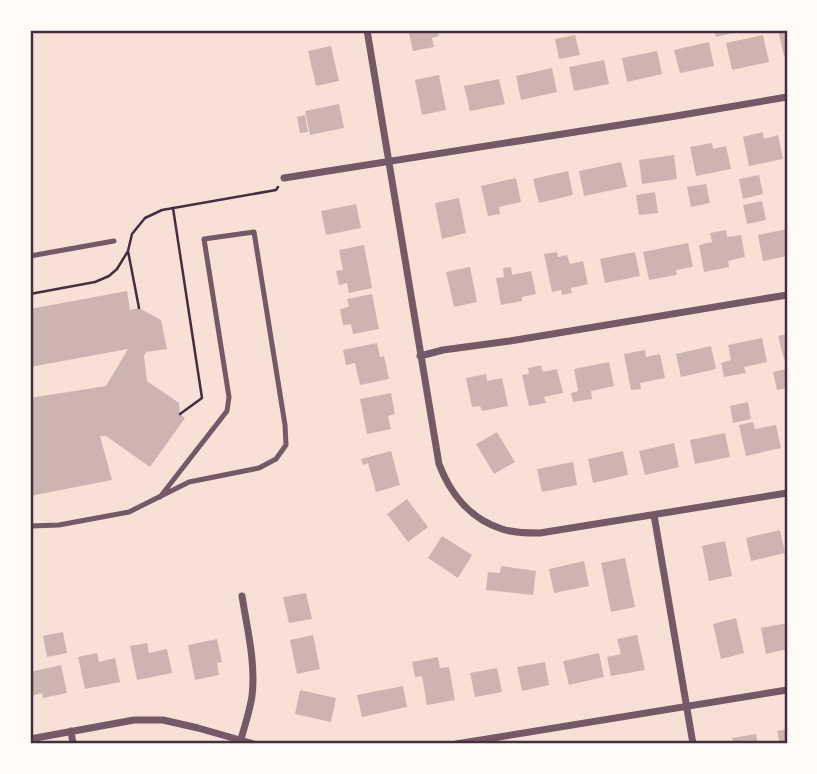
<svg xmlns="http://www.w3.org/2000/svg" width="817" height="774" viewBox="0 0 817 774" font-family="Inter,sans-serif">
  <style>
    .building { fill: #ccb4b1 }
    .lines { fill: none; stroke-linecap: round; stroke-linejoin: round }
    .path { stroke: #4a2c40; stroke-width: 2.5 }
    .service { stroke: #755966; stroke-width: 5 }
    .minor { stroke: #755966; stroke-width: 7 }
    .neatline { fill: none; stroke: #4a2c40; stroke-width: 2.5 }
  </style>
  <rect width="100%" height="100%" fill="#f7e1d7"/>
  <path class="building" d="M408,30H437L439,36L432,38L434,47L413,51Z
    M714,30H736L737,32L716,37Z
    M778,30H787V55L784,56Z
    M575,35L580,55L559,59L555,39Z
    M763,35L769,62L732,70L726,43Z
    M709,42L714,66L680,73L674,50Z
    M331,46L339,81L316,86L308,51Z
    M657,51L662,74L627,82L622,58Z
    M604,60L609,84L574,91L569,67Z
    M552,68L557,92L521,100L516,76Z
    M439,75L446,110L422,115L415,80Z
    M499,79L505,104L470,111L464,86Z
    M339,104L344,128L310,135L305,111Z
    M305,115L308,132L300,133L297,117Z
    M763,132L764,139L778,135L783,159L749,166L743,137Z
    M712,143L713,149L726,146L731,169L696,176L690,147Z
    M674,155L677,179L642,184L639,160Z
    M621,162L627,187L584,196L579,171Z
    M568,171L573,195L539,203L533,179Z
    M759,175L763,194L743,199L739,179Z
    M516,178L521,202L499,207L500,214L488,216L481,186Z
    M706,184L710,203L691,207L687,187Z
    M655,192L658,213L639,215L636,195Z
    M459,198L466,233L442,239L435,203Z
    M762,201L766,220L747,224L743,205Z
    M356,204L361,228L326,235L321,211Z
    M787,229V256L763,261L758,235Z
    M726,230L727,237L741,235L745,257L728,261L729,267L704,272L699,245L712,242L710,233Z
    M688,243L693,267L676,270L677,275L649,280L643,252Z
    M364,245L372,288L349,293L347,283L339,285L336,271L343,270L339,250Z
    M557,252L558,257L567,255L570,264L583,261L588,284L571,288L572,293L562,295L561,290L552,292L544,254Z
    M635,252L640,276L605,283L600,259Z
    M470,267L477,302L454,307L446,272Z
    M511,267L512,275L531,271L536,294L522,297V301L501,305L496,278L504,277L503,268Z
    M127,291L130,310L139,308L161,320L167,349L146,352L144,356L147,381L179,403L180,414L185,418L150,467L106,436H100L112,480L30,496V398L106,386L128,349L30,367V309Z
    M372,294L379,329L353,334L351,324L343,325L340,309L349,307L347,299Z
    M787,334V359H784L778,336Z
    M762,338L767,362L744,367L746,373L724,377L721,363L731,360L728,345Z
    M377,343L380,357L384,356L389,379L360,385L355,363L346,365L343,350Z
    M711,346L716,369L681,377L676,354Z
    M645,350L646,357L660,354L665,378L640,383L641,389L631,390L624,354Z
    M609,362L614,386L591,391L592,399L573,402L571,393L578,391L574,369Z
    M541,365L543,372L557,369L563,393L544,397L546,403L529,406L522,375L529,374L528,368Z
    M787,369V388L777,390L773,372Z
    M486,374L487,381L502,378L508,406L482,411L480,406L472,407L466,378Z
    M391,393L395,414L388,416L391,429L367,434L360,399Z
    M748,402L751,419L733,423L730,406Z
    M753,422L755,429L776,425L781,448L746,456L739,425Z
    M497,432L515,462L494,474L476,444Z
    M725,433L730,457L695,464L690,440Z
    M674,443L679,467L645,475L639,451Z
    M391,451L400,485L376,492L368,463L363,465L361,459Z
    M623,451L628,475L593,483L588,459Z
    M573,462L577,485L542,492L537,469Z
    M407,499L428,527L408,542L387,514Z
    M780,530L785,553L751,561L746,538Z
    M442,536L472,555L458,578L428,558Z
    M725,541L732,576L709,581L702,546Z
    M625,558L635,607L611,612L601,563Z
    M584,561L589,586L554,593L549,569Z
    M501,566L536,571L533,595L486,590L488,572L500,573Z
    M306,593L312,619L289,623L283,597Z
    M736,618L744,653L721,659L713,624Z
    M787,623V649L766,654L761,628Z
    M63,632L67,653L47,657L43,636Z
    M313,635L320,669L297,674L290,640Z
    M637,635L645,670L611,676L607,657L621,654L617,639Z
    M217,639L222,662L217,663L219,675L195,680L188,645Z
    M147,643L149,653L167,649L172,673L137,680L130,646Z
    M97,653L99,662L115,658L120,682L85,689L78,657Z
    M599,653L604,677L569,685L563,661Z
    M438,657L440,668L449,667L455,700L427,705L422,676L415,677L412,662Z
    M545,662L549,685L522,691L517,667Z
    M61,665L67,693L43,698L42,693L31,696L30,672Z
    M497,668L502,692L475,697L470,673Z
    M403,686L407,707L362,717L357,695Z
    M300,690L336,698L331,722L295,714Z
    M787,729V744H780L777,731Z
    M756,734L758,744H734L732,738Z"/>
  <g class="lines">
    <path class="path" d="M173,208L202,398L180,414
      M128,251L139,308
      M30,294L95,282L109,276L117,269L128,251L132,234L145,218L162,210L276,190L278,187"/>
    <path class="service" d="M30,256L114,241
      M30,526L59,525L129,512L189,482L259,468L276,459L286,445L285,425L254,232L204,239L229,397L227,411L160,497"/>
    <path class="minor" d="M367,30L439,464C450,493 470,519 502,529C514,533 527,533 540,533L787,493
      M284,178L670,117L787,97
      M420,356L443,350L510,341L787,295
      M654,515L693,744
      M71,731L73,744
      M30,739L134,720H163L198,728L254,744
      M241,739C245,725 250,710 252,696C256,663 247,628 242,596
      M456,744L787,690"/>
  </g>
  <rect width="817" height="774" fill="none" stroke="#fffaf5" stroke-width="63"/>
  <rect x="32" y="32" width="754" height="710" class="neatline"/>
</svg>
